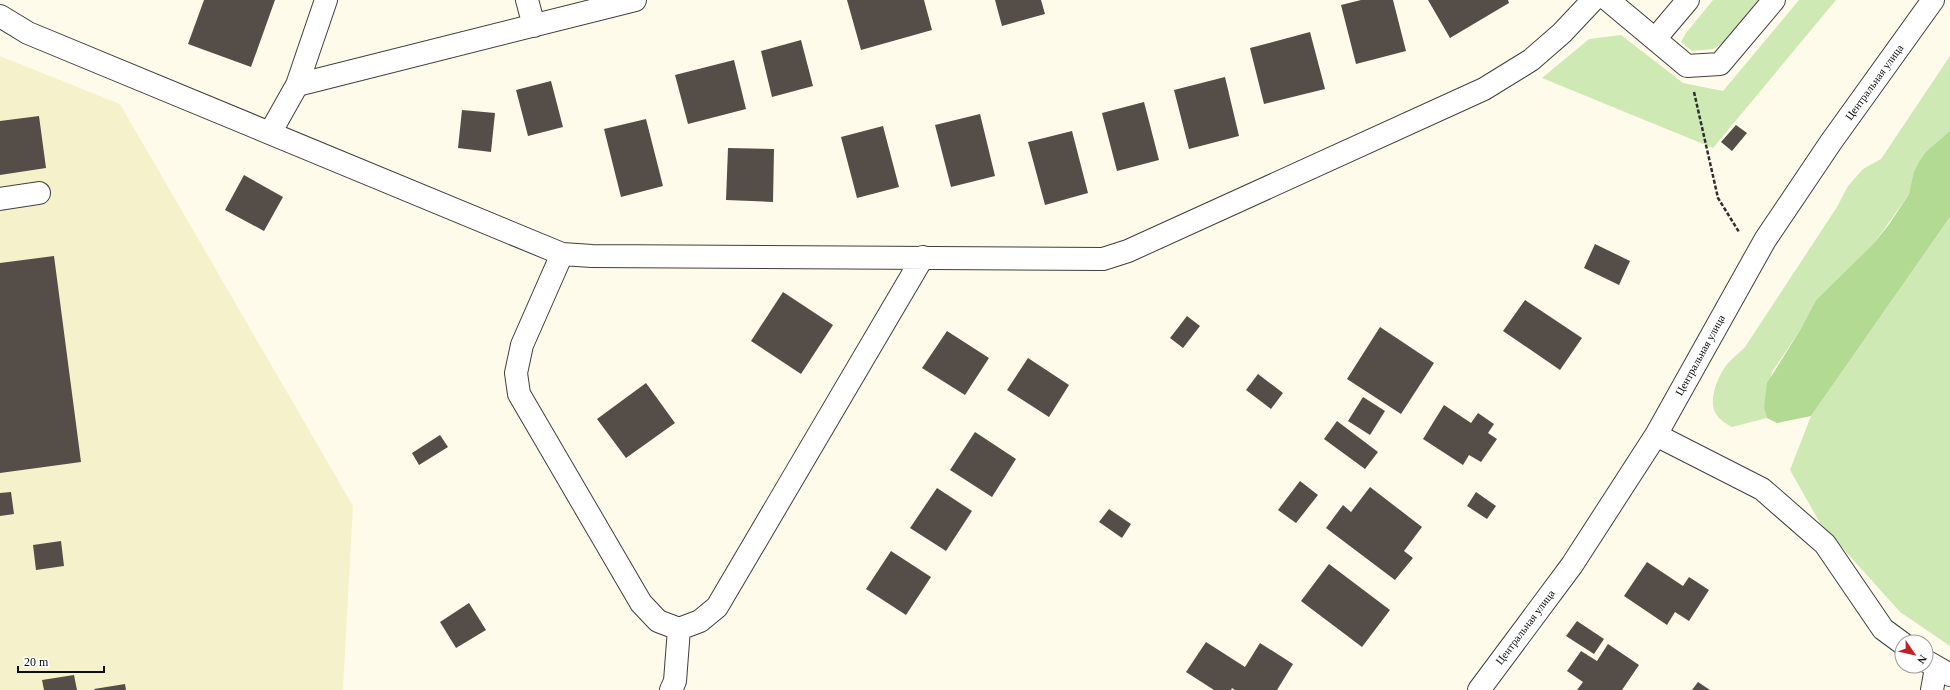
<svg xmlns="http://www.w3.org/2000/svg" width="1950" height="690" viewBox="0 0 1950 690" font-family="'Times New Roman',serif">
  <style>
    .farmland { fill: #f5f2cb }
    .green { fill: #cfe9b4 }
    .forest { fill: #b2da93 }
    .building { fill: #544d48 }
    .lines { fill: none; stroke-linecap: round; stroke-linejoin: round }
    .minor-casing { stroke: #3f3f3f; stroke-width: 24 }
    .path { stroke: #2e2e2e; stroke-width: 2.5; stroke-dasharray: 4 2; stroke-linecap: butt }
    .minor { stroke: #fff; stroke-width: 22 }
    .labels { text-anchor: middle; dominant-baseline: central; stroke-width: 4; stroke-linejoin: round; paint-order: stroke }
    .street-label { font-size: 11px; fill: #0c0c0c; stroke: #fff }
  </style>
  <rect width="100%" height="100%" fill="#fffbea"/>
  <path class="farmland" d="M0,56L120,104L353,506L343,690H0Z"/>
  <path class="green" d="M1713,0H1761L1727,41L1713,49L1692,51L1681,42L1686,33Z
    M1799,0H1836L1713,148L1542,78L1589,39L1621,35L1683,83L1723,91Z
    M1950,56V131L1912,184L1909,194L1875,242L1816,300L1799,332L1772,372L1764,408L1767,418L1732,427C1726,424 1720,420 1716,414C1707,400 1719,373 1729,362C1734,357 1740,352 1745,347L1837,207L1848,186L1863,169L1881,159Z
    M1950,217V646L1900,612L1820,523L1790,470L1811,416Z"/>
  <path class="forest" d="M1950,131V217L1811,416L1777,423L1767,418L1764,408L1767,383L1799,332L1816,300L1875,242L1890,223L1909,194L1914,172L1919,162L1926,152Z"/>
  <path class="building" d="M204,0H275L251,67L188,44Z
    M847,0H924L932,30L861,50Z
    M995,0H1041L1045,14L1002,26Z
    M1361,0H1393L1406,51L1356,64L1341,5Z
    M1428,0H1508L1509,3L1450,38Z
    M1310,32L1325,89L1264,104L1250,48Z
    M801,40L813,86L772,97L761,51Z
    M734,60L746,109L688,124L675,75Z
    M1225,77L1239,136L1189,149L1174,90Z
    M551,81L563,127L528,136L516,90Z
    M1144,102L1159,160L1117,171L1102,113Z
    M462,110L495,113L491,152L458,148Z
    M980,114L995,176L951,187L935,125Z
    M39,116L46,168L0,175V121Z
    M646,119L663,186L621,197L604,129Z
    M1736,125L1747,133L1732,151L1721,142Z
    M883,126L899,187L857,198L841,137Z
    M1072,131L1088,193L1045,205L1028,142Z
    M728,148L774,149L773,202L726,200Z
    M244,175L283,197L264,231L225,210Z
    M1595,244L1630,261L1619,285L1584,268Z
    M54,256L81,462L0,473V263Z
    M783,292L833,325L801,374L751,341Z
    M1525,300L1582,338L1560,370L1503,331Z
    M1187,316L1200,326L1183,348L1170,338Z
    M1380,327L1434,363L1401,414L1347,379Z
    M947,331L989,358L965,395L922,368Z
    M1028,358L1069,385L1049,417L1007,390Z
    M1258,374L1283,393L1271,409L1246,390Z
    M646,383L675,423L626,458L597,419Z
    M1363,397L1385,411L1370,435L1348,421Z
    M1444,405L1471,423L1478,413L1494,424L1488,433L1497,439L1481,462L1469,455L1463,465L1423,439Z
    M1337,421L1378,452L1365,469L1324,439Z
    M975,432L1016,459L992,497L950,470Z
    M440,435L448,447L419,465L412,453Z
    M1300,481L1318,495L1296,523L1278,510Z
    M1370,487L1422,527L1404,551L1413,558L1395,580L1326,528L1343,505L1351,512Z
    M937,488L972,511L946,551L910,528Z
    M11,492L14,514L0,516V493Z
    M1476,492L1496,506L1487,519L1467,506Z
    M1109,509L1131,524L1122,538L1099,522Z
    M61,541L64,566L36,570L33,545Z
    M891,551L931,577L906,615L866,589Z
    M1647,562L1683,586L1689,577L1709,590L1689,621L1675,612L1667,625L1624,596Z
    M1329,564L1390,610L1362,647L1301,601Z
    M469,603L486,630L456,648L440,622Z
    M1577,621L1604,639L1594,654L1566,636Z
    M1206,642L1245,667L1260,643L1293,664L1277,690H1235L1232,688L1231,690H1214L1186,672Z
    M1608,644L1639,665L1622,690H1577L1583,682L1567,671L1581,651L1597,661Z
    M74,675L77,690H44L42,680Z
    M1698,682L1710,690H1692Z
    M125,684L126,690H95L94,689Z"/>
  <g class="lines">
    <g class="minor-casing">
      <path id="minor" d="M527,0L534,26
        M1608,0L1687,66L1720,64L1774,0
        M0,16L28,33L562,254L592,256L1103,259L1128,251L1484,89L1531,60L1562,33L1593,0
        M1655,39L1688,0
        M297,85L635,0
        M270,133L297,85L326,0
        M0,199L39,193
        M562,254L522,345L516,373L519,394L641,603L658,621L679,629L700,621L717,607L923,257
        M1656,435L1762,489L1825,544L1883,629L1902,643
        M1926,661L1950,675
        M671,690L675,681L679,629
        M1479,690L1572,565L1656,435L1765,240L1831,142L1933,0
        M1932,690L1936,668"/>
    </g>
    <path class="path" d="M1694,92L1718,198L1739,232"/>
    <use href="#minor" class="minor"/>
  </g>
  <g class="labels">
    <g class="street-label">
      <text transform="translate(1874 82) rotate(-54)">Центральная улица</text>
      <text transform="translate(1700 355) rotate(-61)">Центральная улица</text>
      <text transform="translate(1525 627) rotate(-53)">Центральная улица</text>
    </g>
  </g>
  <g transform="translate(1914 654) rotate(124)"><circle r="19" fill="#ffffff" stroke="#9e9e9e"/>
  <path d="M0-3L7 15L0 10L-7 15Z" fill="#bd2228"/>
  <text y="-6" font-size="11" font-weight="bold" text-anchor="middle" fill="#0c0c0c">N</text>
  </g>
  <path d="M18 666v6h86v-6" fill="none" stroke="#0c0c0c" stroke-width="2"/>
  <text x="24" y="666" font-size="12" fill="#0c0c0c" stroke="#ffffff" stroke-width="3" paint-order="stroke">20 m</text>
</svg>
